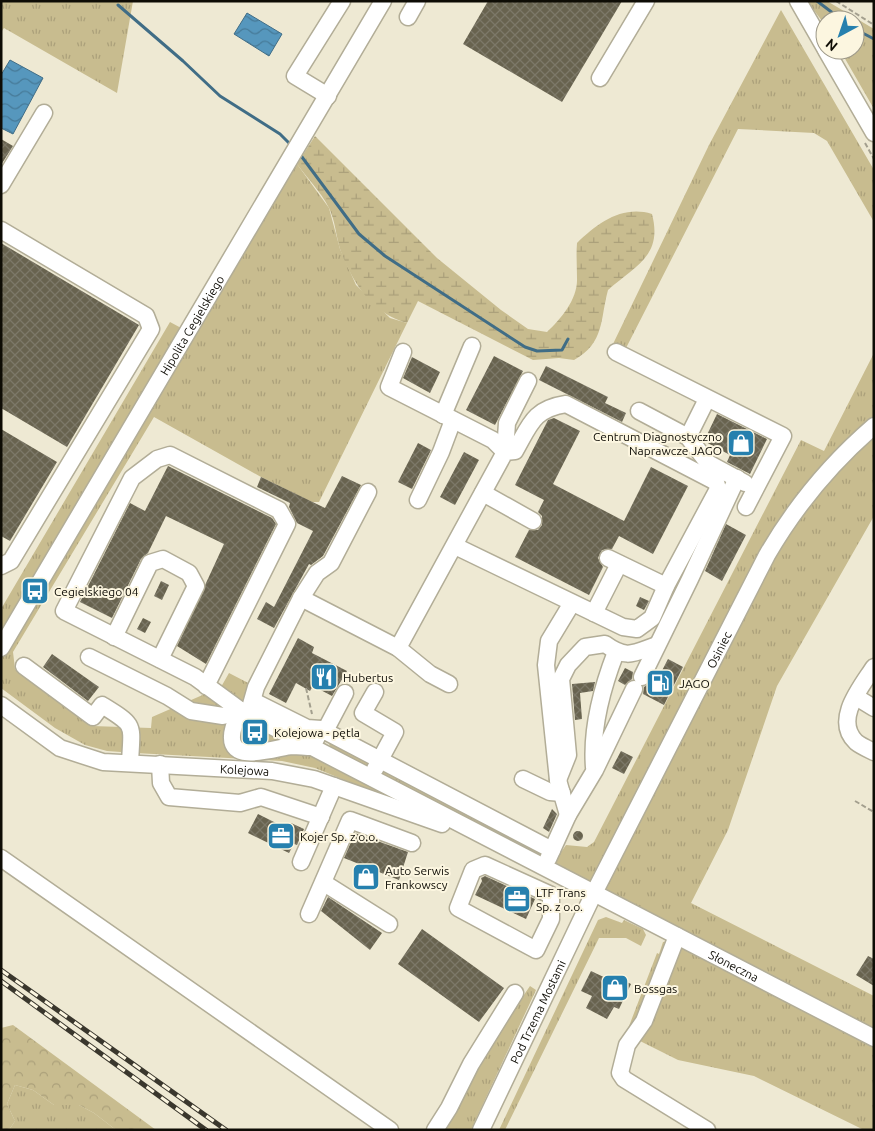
<svg xmlns="http://www.w3.org/2000/svg" width="875" height="1131" viewBox="0 0 875 1131" font-family="Ubuntu,sans-serif">
  <style>
    .grass { fill: url(#grass-tufts) }
    .forest { fill: url(#forest-crowns) }
    .wetland { fill: url(#wetland-marsh) }
    .water { fill: url(#water-waves); stroke: #406d86 }
    .lines { fill: none; stroke-linecap: round; stroke-linejoin: round }
    .stream { stroke: #406d86; stroke-width: 3 }
    .building { fill: url(#building-cross-hatch) }
    .minor-casing { stroke: #b2ad97; stroke-width: 19 }
    .path { stroke: #a39f8e; stroke-width: 2; stroke-dasharray: 5 2.5; stroke-linecap: butt }
    .minor { stroke: #fff; stroke-width: 16 }
    .rail-casing { stroke: #3a372d; stroke-width: 5 }
    .rail { stroke: #fcf6e0; stroke-width: 3; stroke-dasharray: 9; stroke-linecap: butt }
    .labels { text-anchor: middle; dominant-baseline: central; stroke-width: 4; stroke-linejoin: round; paint-order: stroke }
    .street-label { font-size: 12px; fill: #0e0c05; stroke: #fcf6e0 }
    .poi-label { font-size: 12px; fill: #0e0c05; stroke: #fcf6e0; text-anchor: start }
  </style>
  <defs>
    <pattern id="grass-tufts" width="24" height="20" patternUnits="userSpaceOnUse" patternTransform="scale(1.25)"><rect width="24" height="20" fill="#c8bc8f"/><path d="M3 7l-1-3M5 7V3M7 7l1-3M15 17l-1-3M17 17v-4M19 17l1-3" fill="none" stroke="#aba07a"/></pattern>
    <pattern id="forest-crowns" width="20" height="18" patternUnits="userSpaceOnUse" patternTransform="scale(1.25)"><rect width="20" height="18" fill="#c8bc8f"/><path d="M2 6a3 3 0 1 1 6 0M12 15a3 3 0 1 1 6 0" fill="none" stroke="#aba07a"/></pattern>
    <pattern id="wetland-marsh" width="20" height="14" patternUnits="userSpaceOnUse" patternTransform="scale(1.25)"><rect width="20" height="14" fill="#c8bc8f"/><path d="M1 5h8M5 5V1M11 12h8M15 12V8" fill="none" stroke="#aba07a"/></pattern>
    <pattern id="water-waves" width="16" height="10" patternUnits="userSpaceOnUse" patternTransform="scale(1.25)"><rect width="16" height="10" fill="#5697bd"/><path d="M0 5q4-4 8 0t8 0" fill="none" stroke="#467a98"/></pattern>
    <pattern id="building-cross-hatch" width="8" height="8" patternUnits="userSpaceOnUse" patternTransform="scale(1.25)"><rect width="8" height="8" fill="#68634f"/><path d="M0 0l8 8M0 8l8-8" fill="none" stroke="#7c7868"/></pattern>
  </defs>
  <rect width="100%" height="100%" fill="#eee9d3"/>
  <path class="grass" d="M1,1H133L117,93L4,28L1,32Z
    M807,1H827L874,29V109L840,50H855V20H825V25Z
    M781,10L874,170V222L827,141L814,133L738,129L625,350L613,344L709,145Z
    M298,151L302,155L297,164L329,208L340,249L356,285L390,318L407,323L319,502H312L261,477L154,417L13,652L15,669L92,726L151,728L152,717L221,687L229,673L256,687L246,722L404,802L400,803L315,768L282,761L135,753L107,751L85,745L55,728L1,688V659L37,598L40,599L42,595L40,593Z
    M170,322L183,329L1,638V609Z
    M874,353V516L777,686L728,830L691,903L874,996V1029L332,750L328,742L329,738L557,858L566,845L587,847L594,842L801,440L824,451Z
    M606,917L622,923L624,920L643,929L646,935L641,946L626,938H599L505,1130H499L598,920Z
    M668,941L874,1046V1130H864L754,1076L678,1060L626,1034L657,953L659,954L663,942Z
    M530,986L536,990L471,1130H441L487,1049Z
    M15,1085L33,1090L54,1105H79L94,1113L116,1130H9L15,1121L7,1104Z"/>
  <path class="forest" d="M13,1025L156,1130H116L94,1113L79,1105H54L33,1090L15,1085L7,1104L15,1121L9,1130H1V1028Z"/>
  <path class="wetland" d="M315,136L437,258L501,310L528,329L547,332C561,319 578,299 577,278C577,266 576,255 577,243C598,223 622,205 652,214C663,256 635,266 608,290C600,319 605,343 574,360L559,358L533,360L418,301L407,323C371,313 352,282 340,249C336,236 335,220 329,208C321,192 307,178 297,164Z"/>
  <path class="water" d="M247,13L282,34L269,56L234,34Z
    M10,60L43,78L13,134L1,128V75Z"/>
  <g class="lines">
    <path class="stream" d="M817,1L842,20
      M118,5L183,61L220,96L280,134L291,145
      M855,29L874,39
      M299,153L359,234L385,256L525,347L537,351L562,350L568,339"/>
  </g>
  <path class="building" d="M488,1H622L562,102L463,44Z
    M1,139L13,146L1,165Z
    M1,243L139,325L67,447L1,408Z
    M494,356L523,371L495,425L466,410Z
    M412,357L440,372L430,393L403,378Z
    M546,366L608,397L605,403L626,413L622,422L539,380Z
    M717,414L767,439L750,474L727,462L730,455L704,441Z
    M554,418L580,431L553,484L624,521L651,467L688,486L653,554L619,536L612,549L602,550L598,558L603,567L589,595L515,557L529,530H538L542,525V516L538,512L544,500L515,485L548,420Z
    M1,429L57,462L10,541L1,536Z
    M418,443L431,450L412,489L398,482Z
    M464,452L479,460L455,505L440,497Z
    M168,466L272,518L276,524L206,664L177,646L224,544L166,516L148,553L141,559L112,618L80,602L130,503L145,511Z
    M342,476L361,485L323,556L311,565L309,564L274,628L257,619L266,602L274,607L313,531L297,523L289,507L290,503L257,487L261,477L325,508Z
    M726,524L746,535L722,581L705,571Z
    M161,581L169,585L162,600L154,596Z
    M640,597L649,601L644,610L636,606Z
    M143,618L151,622L145,633L137,629Z
    M298,638L314,647L312,653L347,671L332,696L313,686L310,691L296,683L286,703L269,694Z
    M52,654L99,687L88,701L43,667Z
    M668,659L683,667L664,705L643,694L644,687L651,682L655,684Z
    M625,668L633,672L632,679L625,685L618,681Z
    M595,682L593,691L580,693L582,719L575,720L572,684Z
    M621,751L633,757L624,774L612,768Z
    M552,809L557,814L549,832L543,828Z
    M258,814L288,829L291,823L304,829L297,845L294,844L289,853L248,833Z
    M573 836a5 5 0 1 1 10 0a5 5 0 1 1-10 0Z
    M355,833L408,852L399,880L344,858Z
    M485,876L535,899L526,919L475,895L482,881L481,878Z
    M328,897L382,933L370,950L321,911Z
    M422,929L504,988L479,1022L398,964Z
    M868,956L874,959V986L856,975Z
    M591,971L610,980L613,975L631,984L619,1009L614,1007L607,1019L586,1008L592,996L581,991Z"/>
  <g class="lines">
    <g class="minor-casing">
      <g id="minor">
        <path d="M798,1L825,48"/>
        <path d="M408,17L417,1"/>
        <path d="M826,50L874,133"/>
        <path d="M600,78L646,1"/>
        <path d="M328,96L295,76L342,1"/>
        <path d="M1,185L44,113"/>
        <path d="M1,230L146,316L151,329L11,561L1,566"/>
        <path d="M403,352L389,387L493,440L505,452"/>
        <path d="M616,352L783,436L746,507"/>
        <path d="M707,399L688,437L708,463L745,483"/>
        <path d="M639,411L688,437"/>
        <path d="M443,415L472,346"/>
        <path d="M505,452L507,423L528,381"/>
        <path d="M483,493L533,521"/>
        <path d="M418,500L441,452L453,420"/>
        <path d="M608,558L666,586"/>
        <path d="M301,598L398,648L430,674L449,684"/>
        <path d="M594,613L619,564"/>
        <path d="M114,637L150,563L163,559L189,573L196,586L160,659"/>
        <path id="s1" d="M1,648L383,1"/>
        <path d="M398,648L505,452L515,451C530,425 533,409 566,404L716,482L718,489L666,586L652,618L637,629L623,627L455,546"/>
        <path d="M89,657L167,696L191,711L223,716L240,710"/>
        <path d="M24,666L93,717L102,705C136,726 132,723 130,762"/>
        <path d="M874,667C861,687 833,720 856,742C861,746 868,749 874,752"/>
        <path d="M642,677L690,579L737,478"/>
        <path d="M206,686L287,524L279,510L170,455L157,459L132,478L64,611L195,677L240,710L312,747C305,747 299,746 292,746C278,747 230,765 232,736C232,728 237,718 240,710"/>
        <path d="M375,692L363,713L395,732L375,769"/>
        <path d="M856,697L874,708"/>
        <path d="M253,701L307,728L321,729"/>
        <path id="s2" d="M1,705L60,748L103,762L272,771L314,779L442,824"/>
        <path d="M248,715L256,687L301,598L317,573L331,563L368,492"/>
        <path d="M325,731L345,693"/>
        <path d="M160,764L161,783L169,797L240,803L261,797L321,817"/>
        <path d="M594,767C591,729 602,688 616,652"/>
        <path d="M523,779L550,792L562,793"/>
        <path d="M558,780L568,755L561,679L568,665L585,647L605,644C627,660 634,653 657,645"/>
        <path d="M568,815L558,780L546,665L549,641L572,603"/>
        <path id="s3" d="M552,850L321,729L312,747L874,1038"/>
        <path d="M1,858L390,1130"/>
        <path d="M548,859L568,815L595,770L634,689"/>
        <path d="M301,862L334,786"/>
        <path d="M485,865L551,895V919L536,950L458,908L473,870Z"/>
        <path d="M324,883L389,924"/>
        <path d="M309,914L350,820L412,843"/>
        <path d="M677,936L644,1021L627,1045L620,1073L624,1079L707,1130"/>
        <path d="M435,1130L449,1108L471,1064L515,993"/>
        <path id="s4" d="M481,1130L594,893L767,555C796,505 830,464 874,426"/>
      </g>
    </g>
    <path class="path" d="M836,1L874,25
      M865,143L874,159
      M306,688L312,714
      M855,801L874,812"/>
    <use href="#minor" class="minor"/>
    <g class="rail-casing">
      <path id="rail" d="M1,970L226,1130
        M1,981L206,1130"/>
    </g>
    <use href="#rail" class="rail"/>
  </g>
  <defs>
    <g id="shop-square" transform="scale(1.4375)"><rect x="-9" y="-9" width="18" height="18" rx="4" fill="#2680ae" stroke="#fcf6e0"/><path d="M-5-2.5h2.3a2.7 3.5 0 0 1 5.4 0H5L5.5 6h-11ZM-1.5-2.5h3a1.5 2.3 0 0 0-3 0Z" fill="#fff"/></g>
    <g id="bus-square" transform="scale(1.4375)"><rect x="-9" y="-9" width="18" height="18" rx="4" fill="#2680ae" stroke="#fcf6e0"/><path d="M-5-6H5V4H4V6H2V4H-2V6H-4V4H-5ZM-3.5-4V0h7V-4ZM-3.5 1.2v1.5H-2V1.2ZM2 1.2v1.5H3.5V1.2Z" fill="#fff"/></g>
    <g id="restaurant-square" transform="scale(1.4375)"><rect x="-9" y="-9" width="18" height="18" rx="4" fill="#2680ae" stroke="#fcf6e0"/><path d="M-5-6h1v4h1v-4h1v4h1v-4h1v5L-1.5 .5V6h-2V.5L-5-1ZM5-6V6H3V1.5H1.5Q1.5-4 5-6Z" fill="#fff"/></g>
    <g id="fuel-square" transform="scale(1.4375)"><rect x="-9" y="-9" width="18" height="18" rx="4" fill="#2680ae" stroke="#fcf6e0"/><path d="M-5.5-6h7V0h2V4h1.3V-2.5L3-4.5l.8-.8L6-3V5H2.5V1h-1V6h-7ZM-4.2-4.7v3.2H.2V-4.7Z" fill="#fff"/></g>
    <g id="office-square" transform="scale(1.4375)"><rect x="-9" y="-9" width="18" height="18" rx="4" fill="#2680ae" stroke="#fcf6e0"/><path d="M-6-3h4V-5.5h4V-3h4V5H-6ZM-1-4.5V-3h2v-1.5ZM-6 0V1H6V0Z" fill="#fff"/></g>
  </defs>
  <g fill-rule="evenodd">
    <use href="#shop-square" x="741" y="443"/>
    <use href="#bus-square" x="35" y="591"/>
    <use href="#restaurant-square" x="324" y="677"/>
    <use href="#fuel-square" x="660" y="683"/>
    <use href="#bus-square" x="255" y="732"/>
    <use href="#office-square" x="281" y="836"/>
    <use href="#shop-square" x="366" y="877"/>
    <use href="#office-square" x="517" y="899"/>
    <use href="#shop-square" x="615" y="988"/>
  </g>
  <g class="labels">
    <g class="street-label">
      <text stroke="none"><textPath href="#s1" startOffset="375">Hipolita Cegielskiego</textPath></text>
      <text stroke="none"><textPath href="#s4" startOffset="536">Osiniec</textPath></text>
      <text stroke="none"><textPath href="#s2" startOffset="260">Kolejowa</textPath></text>
      <text stroke="none"><textPath href="#s3" startOffset="756">Słoneczna</textPath></text>
      <text stroke="none"><textPath href="#s4" startOffset="131">Pod Trzema Mostami</textPath></text>
    </g>
    <g class="poi-label">
      <text x="722" y="436" text-anchor="end">Centrum Diagnostyczno<tspan x="722" dy="14">Naprawcze JAGO</tspan></text>
      <text x="54" y="591">Cegielskiego 04</text>
      <text x="343" y="677">Hubertus</text>
      <text x="679" y="683">JAGO</text>
      <text x="274" y="732">Kolejowa - pętla</text>
      <text x="300" y="836">Kojer Sp. z o.o.</text>
      <text x="385" y="870">Auto Serwis<tspan x="385" dy="14">Frankowscy</tspan></text>
      <text x="536" y="892">LTF Trans<tspan x="536" dy="14">Sp. z o.o.</tspan></text>
      <text x="634" y="988">Bossgas</text>
    </g>
  </g>
  <rect width="875" height="1131" fill="none" stroke="#0e0c05" stroke-width="5"/>
  <g transform="translate(840 35) rotate(220)"><circle r="24" fill="#fcf6e0" stroke="#9d9888"/>
  <path d="M0-4L9 19L0 12L-9 19Z" fill="#2680ae"/>
  <text y="-8" font-size="14" font-weight="bold" text-anchor="middle" fill="#0e0c05">N</text>
  </g>
</svg>
